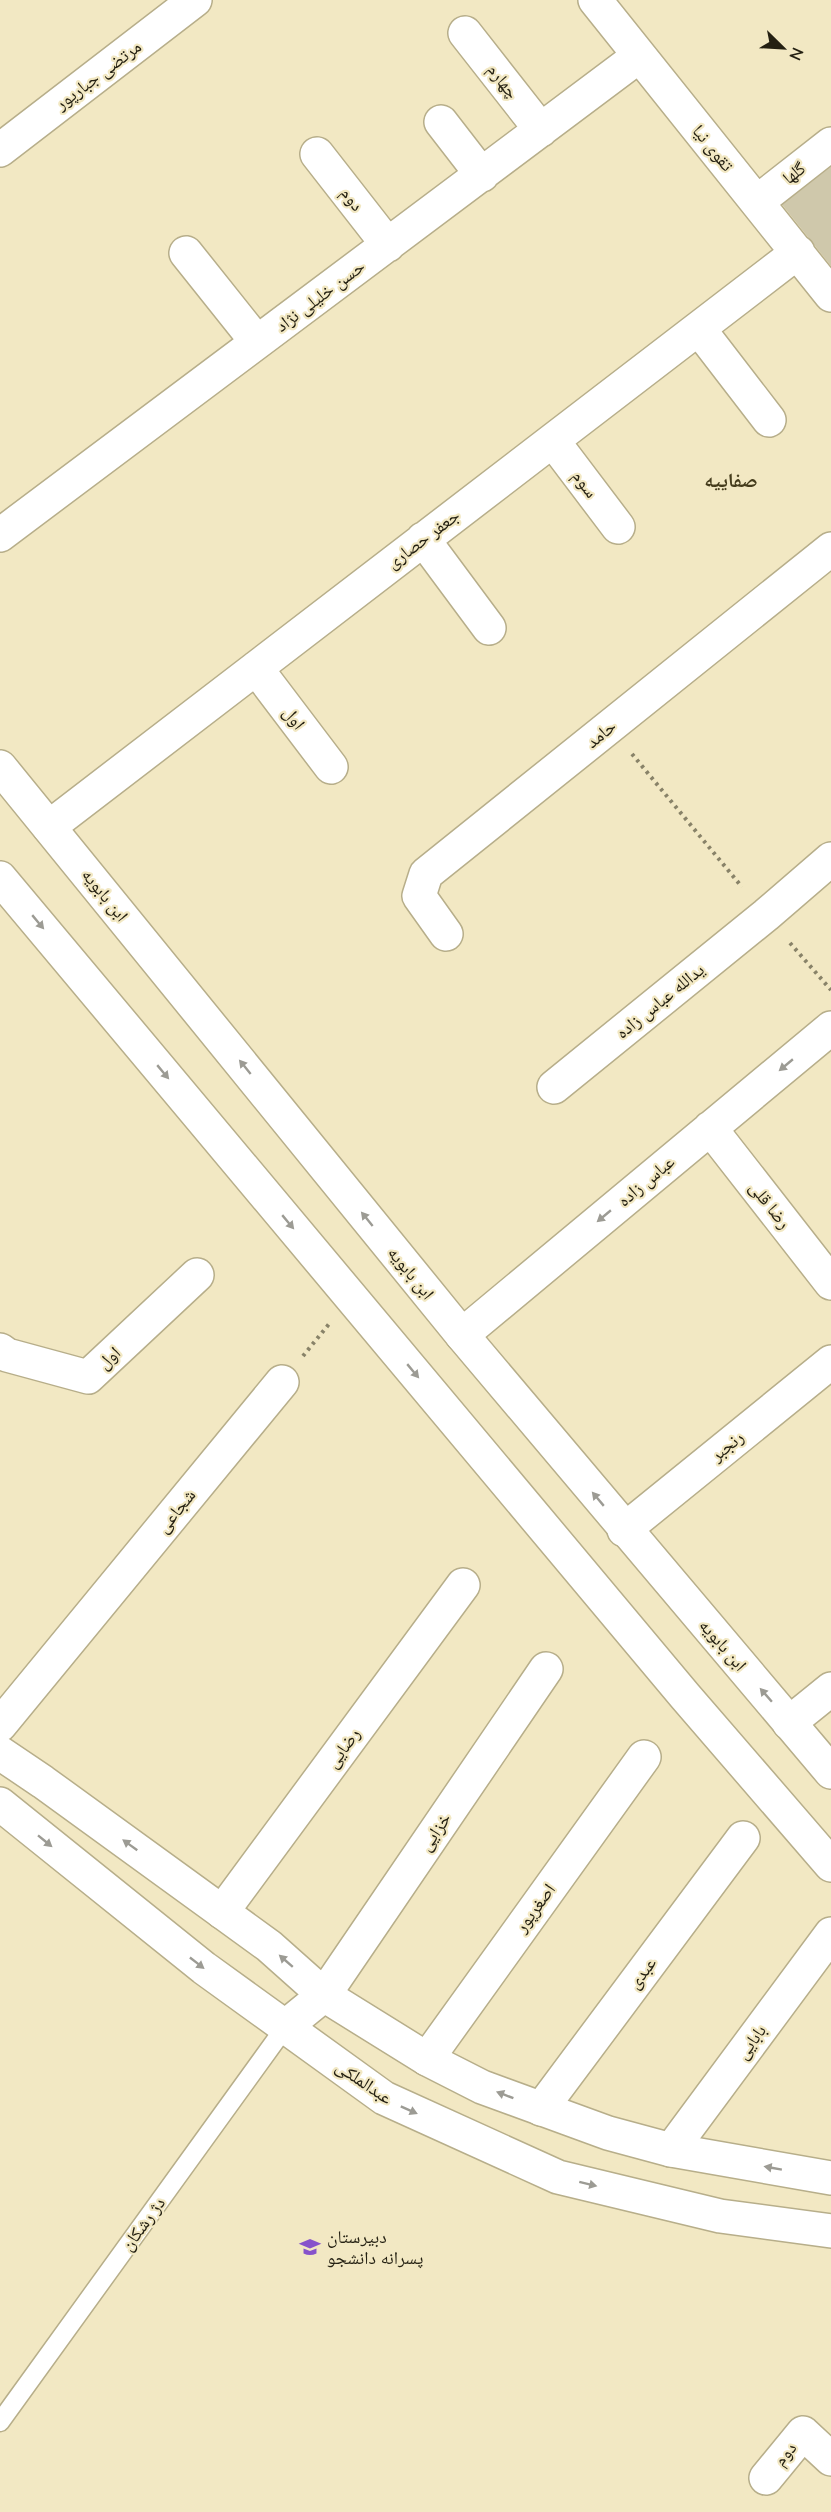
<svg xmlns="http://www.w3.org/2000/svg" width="831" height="2512" viewBox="0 0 831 2512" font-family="'Nunito Sans','Noto Naskh Arabic',sans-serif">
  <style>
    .green { fill: #cfc8ab }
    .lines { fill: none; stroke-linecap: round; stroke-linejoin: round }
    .lane-casing { stroke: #b7ae8a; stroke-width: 21 }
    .street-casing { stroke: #b7ae8a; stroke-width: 36 }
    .secondary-casing { stroke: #b7ae8a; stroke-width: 36 }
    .path { stroke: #888268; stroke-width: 4; stroke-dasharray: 3 4.5; stroke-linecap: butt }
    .lane { stroke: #fff; stroke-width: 18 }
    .street { stroke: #fff; stroke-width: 33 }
    .secondary { stroke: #fff; stroke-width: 33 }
    .oneway { fill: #9c9b94 }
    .labels { text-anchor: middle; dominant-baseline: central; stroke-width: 4.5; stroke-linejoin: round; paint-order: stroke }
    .street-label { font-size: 18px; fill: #242012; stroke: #f2e8c3 }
    .poi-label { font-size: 18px; fill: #242012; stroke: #f2e8c3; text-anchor: start }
    .neighbourhood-label { font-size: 20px; font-weight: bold; fill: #453c1c; stroke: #f2e8c3 }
  </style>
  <rect width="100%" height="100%" fill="#f2e8c3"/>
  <path class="green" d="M831,162V266L780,202Z"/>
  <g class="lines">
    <g class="lane-casing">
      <path id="lane" d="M0,2422L286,2026"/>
    </g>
    <g class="street-casing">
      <path id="street" d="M595,0L831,295
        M465,33L541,130
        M441,122L482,175
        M0,150L195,0
        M317,154L388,245
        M757,202L831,144
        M186,253L257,342
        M699,329L769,420
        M553,441L618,527
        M0,535L639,56
        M423,539L489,628
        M256,668L331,767
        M49,827L798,252
        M446,934L419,896L426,874L831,549
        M554,1087L766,915L831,859
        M710,1128L831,1283
        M462,1335L831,1028
        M0,1350L7,1355L88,1377L197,1275
        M624,1530L831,1362
        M789,1723L831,1689
        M0,1725L282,1382
        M222,1912L463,1585
        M286,2026L324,1995L546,1669
        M427,2059L644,1757
        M541,2109L743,1838
        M671,2150L831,1934
        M766,2478L803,2433L831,2459"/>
    </g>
    <g class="secondary-casing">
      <path id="secondary" d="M0,767L462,1335L831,1772
        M0,878L685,1696L831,1865
        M0,1753L43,1782L269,1946L324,1995L427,2059L482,2087L608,2133L671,2150L831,2178
        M0,1804L204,1968L384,2098L558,2177L720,2216L831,2231"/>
    </g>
    <path class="path" d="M632,754L742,887
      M790,943L831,990
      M303,1356L329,1324"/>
    <use href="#lane" class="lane"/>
    <use href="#street" class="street"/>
    <use href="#secondary" class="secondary"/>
  </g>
  <defs><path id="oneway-solid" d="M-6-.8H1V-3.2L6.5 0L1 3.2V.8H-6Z" transform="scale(1.5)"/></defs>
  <g class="oneway">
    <use href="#oneway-solid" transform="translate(38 922) rotate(50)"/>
    <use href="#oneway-solid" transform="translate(786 1065) rotate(140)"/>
    <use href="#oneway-solid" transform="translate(245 1067) rotate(-129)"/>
    <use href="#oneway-solid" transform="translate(163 1072) rotate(50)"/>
    <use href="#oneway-solid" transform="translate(604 1216) rotate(140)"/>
    <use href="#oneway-solid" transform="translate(367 1219) rotate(-129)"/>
    <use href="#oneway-solid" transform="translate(288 1222) rotate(50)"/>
    <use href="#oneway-solid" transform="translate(413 1371) rotate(50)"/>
    <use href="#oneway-solid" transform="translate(598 1499) rotate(-130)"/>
    <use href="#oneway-solid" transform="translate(766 1695) rotate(-131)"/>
    <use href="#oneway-solid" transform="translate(45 1841) rotate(39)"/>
    <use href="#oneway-solid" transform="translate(130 1845) rotate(-144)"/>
    <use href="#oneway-solid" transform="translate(286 1961) rotate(-139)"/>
    <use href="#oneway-solid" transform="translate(197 1963) rotate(38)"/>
    <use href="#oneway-solid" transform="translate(505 2095) rotate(-159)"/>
    <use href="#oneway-solid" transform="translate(409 2110) rotate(24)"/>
    <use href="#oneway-solid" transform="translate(773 2168) rotate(-170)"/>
    <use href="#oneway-solid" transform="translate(588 2184) rotate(14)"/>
  </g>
  <defs>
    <g id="school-bare" transform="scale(1.62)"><path d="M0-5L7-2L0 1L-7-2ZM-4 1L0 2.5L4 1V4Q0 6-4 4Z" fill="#8753cb" stroke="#f2e8c3" stroke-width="2.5" paint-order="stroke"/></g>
  </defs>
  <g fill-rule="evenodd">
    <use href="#school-bare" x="310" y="2247"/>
  </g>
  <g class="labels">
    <g class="street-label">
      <text transform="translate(98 75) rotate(-37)">مرتضی جبارپور</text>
      <text transform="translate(503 81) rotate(52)">چهارم</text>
      <text transform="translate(713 148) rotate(51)">تقوی نیا</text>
      <text transform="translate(794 173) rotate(-38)">گلها</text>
      <text transform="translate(352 199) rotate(52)">دوم</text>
      <text transform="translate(320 296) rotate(-37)">حسن خلیلی نژاد</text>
      <text transform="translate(585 484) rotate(53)">سوم</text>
      <text transform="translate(423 539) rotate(-37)">جعفر حصاری</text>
      <text transform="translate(294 718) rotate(53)">اول</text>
      <text transform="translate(601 734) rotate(-39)">حامد</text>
      <text transform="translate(105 895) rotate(51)">ابن بابویه</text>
      <text transform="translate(660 1001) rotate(-39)">یدالله عباس زاده</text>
      <text transform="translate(646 1181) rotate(-40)">عباس زاده</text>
      <text transform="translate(770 1205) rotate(52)">رضا قلی</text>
      <text transform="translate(411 1273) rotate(51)">ابن بابویه</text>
      <text transform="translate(109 1358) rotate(-43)">اول</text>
      <text transform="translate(727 1446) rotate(-39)">رنجبر</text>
      <text transform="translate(176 1511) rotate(-51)">شجاعی</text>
      <text transform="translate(723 1645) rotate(49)">ابن بابویه</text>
      <text transform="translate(343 1748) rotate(-54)">رضایی</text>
      <text transform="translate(435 1832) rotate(-56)">خزایی</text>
      <text transform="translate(535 1908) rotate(-54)">اصغرپور</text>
      <text transform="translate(642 1973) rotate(-53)">عبدی</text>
      <text transform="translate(751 2042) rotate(-54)">بابایی</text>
      <text transform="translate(364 2082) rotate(34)">عبدالملکی</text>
      <text transform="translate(143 2224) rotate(-54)">دژ رشکان</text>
      <text transform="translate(785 2454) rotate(-51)">دوم</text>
    </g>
    <g class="poi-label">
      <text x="327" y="2237">دبیرستان<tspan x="327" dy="21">پسرانه دانشجو</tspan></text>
    </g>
    <g class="neighbourhood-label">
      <text x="731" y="480">صفاییه</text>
    </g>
  </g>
  <g transform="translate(783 48) rotate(114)" stroke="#f2e8c3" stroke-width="4.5" paint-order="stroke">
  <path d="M0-4.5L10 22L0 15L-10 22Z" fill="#242012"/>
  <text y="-9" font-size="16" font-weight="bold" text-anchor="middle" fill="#242012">N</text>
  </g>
</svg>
